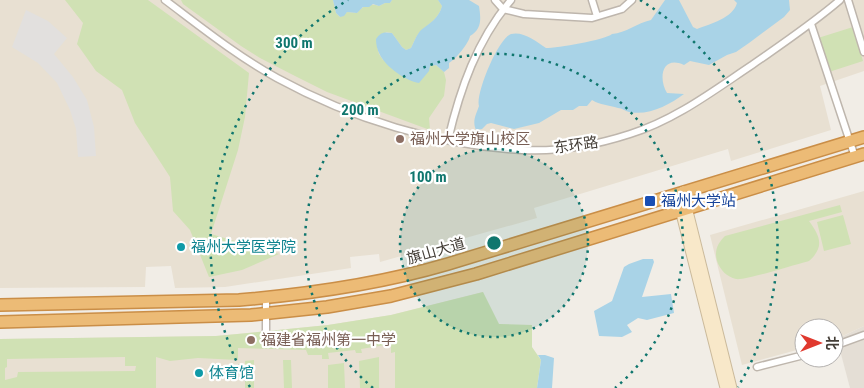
<svg xmlns="http://www.w3.org/2000/svg" width="864" height="388" viewBox="0 0 864 388" font-family="'Roboto Condensed','Noto Sans SC',sans-serif">
  <style>
    .residential { fill: #e4ded5 }
    .education { fill: #e8e0d2 }
    .green { fill: #d0e1b4; fill-rule: evenodd }
    .parking { fill: #e2e0de }
    .water { fill: #a9d3e7 }
    .lines { fill: none; stroke-linecap: round; stroke-linejoin: round }
    .street-casing { stroke: #beb6ad; stroke-width: 9 }
    .secondary-casing { stroke: #cbba9b; stroke-width: 11 }
    .highway-casing { stroke: #ca8e47; stroke-width: 14 }
    .street { stroke: #fff; stroke-width: 6 }
    .secondary { stroke: #f8e8c9; stroke-width: 9 }
    .highway { stroke: #ecbb76; stroke-width: 11 }
    .ring { fill: none; stroke: #0f766e; stroke-width: 2.5; stroke-dasharray: 2.5 5 }
    .education-dot { fill: #8d6e63; stroke: #fff; stroke-width: 2 }
    .transit-dot { fill: #1a4fb4; stroke: #fff; stroke-width: 2 }
    .culture-dot { fill: #0f9aa8; stroke: #fff; stroke-width: 2 }
    .labels { text-anchor: middle; dominant-baseline: central; stroke-width: 4.5; stroke-linejoin: round; paint-order: stroke }
    .education-label { font-size: 15px; fill: #785e54; stroke: #fff; text-anchor: start }
    .street-label { font-size: 15px; fill: #433d36; stroke: #fff }
    .transit-label { font-size: 15px; fill: #164399; stroke: #fff; text-anchor: start }
    .culture-label { font-size: 15px; fill: #0d838f; stroke: #fff; text-anchor: start }
    .centre { fill: #0f766e; stroke: #fff; stroke-width: 2.5 }
    .ring-label { font-size: 15px; text-anchor: middle; font-weight: bold; fill: #0f766e; stroke: #fff; stroke-width: 4.5; stroke-linejoin: round; paint-order: stroke }
  </style>
  <rect width="100%" height="100%" fill="#f1ede6"/>
  <path class="residential" d="M864,326V388H850L837,339Z"/>
  <path class="education" d="M0,0H864V71L820,86L831,130L731,161L728,149L534,208L537,218L380,262L379,254L350,257L351,268L225,287L175,288L171,266L146,267L145,287L0,288Z
    M864,191V326L834,340V328H804V348L742,365L710,235Z
    M483,292L501,388H0V339L216,336L258,332L328,325L391,315Z"/>
  <path class="green" d="M65,0H148L249,73L245,117L238,150L211,234L279,254L242,270L209,277L190,230L173,211L170,177L135,123L122,90L96,71L77,44L83,23Z
    M181,0H333L336,13L340,17L347,12L357,13C363,5 371,3 379,6L385,3H390L392,0H438L442,6C439,18 430,23 422,30C417,34 414,42 411,48L406,50L402,47L392,33L386,32L377,46L379,54L383,60L430,66L436,65L444,72L446,80L444,96L429,118L430,130L327,92L295,76L260,58L241,46L183,4Z
    M853,27L863,61L829,72L818,38Z
    M840,205L842,212L809,221C820,236 825,247 809,261C797,264 744,281 736,279C727,277 720,270 717,261C714,250 718,243 725,236Z
    M843,215L851,244L824,251L817,222Z
    M483,292L499,324L532,325V347L541,360L537,388H395V352L391,353V344L361,349L362,353H356L355,350L328,353L329,359H322V355H308L306,350L238,348V360L198,358L170,361L156,357V388H0V339L216,336L258,332L328,325L391,315ZM125,357V366H136L135,371L18,372L17,377L5,380V368L7,367V359Z
    M379,357V388H360L359,361Z
    M254,360V388H245V361Z
    M283,360H291L292,388H284Z
    M344,363L345,388H328V365Z"/>
  <path class="parking" d="M26,10L48,21L67,38L54,54L73,77L87,100L94,127L96,156L78,157L76,129L70,110L57,83L38,63L12,47Z"/>
  <path class="water" d="M333,0H392L390,3H385L379,6L373,4L369,7H363L357,13L347,12L344,16L340,17L336,13Z
    M438,0H469L479,6C481,19 482,29 470,36C469,43 456,59 449,63V68L444,72L436,65L430,66L429,71L419,83C406,81 386,67 380,55C377,50 376,44 376,39C381,32 384,32 392,33L402,47L406,50L411,48C414,42 417,34 421,30C430,23 439,18 442,6Z
    M665,0H679L693,27L697,29C710,24 733,18 737,3L734,0H789L790,10L784,17L749,43L736,52L727,55L709,65L690,61L684,65C662,55 658,78 667,93L684,94C669,105 649,116 629,112C625,111 622,108 618,108C609,105 600,105 592,100L587,106H579L573,110H561L539,123L514,129L491,123L487,124L482,129L476,130C472,121 476,115 479,106C475,95 498,38 511,34C523,31 536,41 546,48C557,48 605,40 612,34C626,33 637,23 651,20Z
    M643,259H653L654,262L642,297L671,294L674,313L647,320L638,318L627,325L632,332L622,337L599,336L594,311L612,301L624,267L629,264Z
    M538,355H545L554,358L552,388H537L541,360Z"/>
  <g class="lines">
    <g class="street-casing">
      <path id="street" d="M165,0C201,27 237,56 277,78C350,118 439,146 522,150C558,152 596,145 630,134C675,120 713,91 752,65C782,44 812,24 840,0
        M495,0L503,9L524,14L592,18L622,9L632,0
        M592,0L597,16
        M848,0L864,52
        M811,24L855,157
        M448,140C460,89 477,40 511,0
        M266,298V331
        M834,346L864,335
        M757,367L804,355"/>
    </g>
    <g class="secondary-casing">
      <path id="secondary" d="M683,191L732,388
        M676,194L725,388"/>
    </g>
    <g class="highway-casing">
      <path id="highway" d="M0,305L239,300C310,294 380,284 448,264L864,137
        M0,322L251,315L327,307L391,296L476,274L864,154"/>
    </g>
    <use href="#street" class="street"/>
    <use href="#secondary" class="secondary"/>
    <use href="#highway" class="highway"/>
  </g>
  <circle cx="494" cy="243" r="94" fill="#0f766e" fill-opacity=".12"/>
  <g class="ring">
    <circle cx="494" cy="243" r="94"/>
    <path d="M373 388A189 189 0 1 1 615 388"/>
    <path d="M250 387A283 283 0 0 1 348 0M640 0A283 283 0 0 1 738 387"/>
  </g>
  <g class="education-dot">
    <circle cx="400" cy="139" r="5"/>
    <circle cx="251" cy="340" r="5"/>
  </g>
  <rect class="transit-dot" x="644" y="195" width="12" height="12" rx="2.5"/>
  <g class="culture-dot">
    <circle cx="181" cy="247" r="5"/>
    <circle cx="199" cy="373" r="5"/>
  </g>
  <g class="labels">
    <g class="education-label">
      <text x="410" y="139">福州大学旗山校区</text>
      <text x="261" y="340">福建省福州第一中学</text>
    </g>
    <g class="street-label">
      <text transform="translate(576 145) rotate(-8)">东环路</text>
      <text transform="translate(436 251) rotate(-16)">旗山大道</text>
    </g>
    <g class="transit-label">
      <text x="661" y="201">福州大学站</text>
    </g>
    <g class="culture-label">
      <text x="191" y="247">福州大学医学院</text>
      <text x="209" y="373">体育馆</text>
    </g>
  </g>
  <circle cx="494" cy="243" r="8" class="centre"/>
  <g class="ring-label">
    <text x="294" y="48">300 m</text>
    <text x="360" y="115">200 m</text>
    <text x="428" y="182">100 m</text>
  </g>
  <g transform="translate(819 343) rotate(90)"><circle r="24" fill="#ffffff" stroke="#b4b1af"/>
  <path d="M0-4L9 19L0 12L-9 19Z" fill="#e0392e"/>
  <text y="-8" font-size="14" font-weight="bold" text-anchor="middle" fill="#433d36">北</text>
  </g>
</svg>
